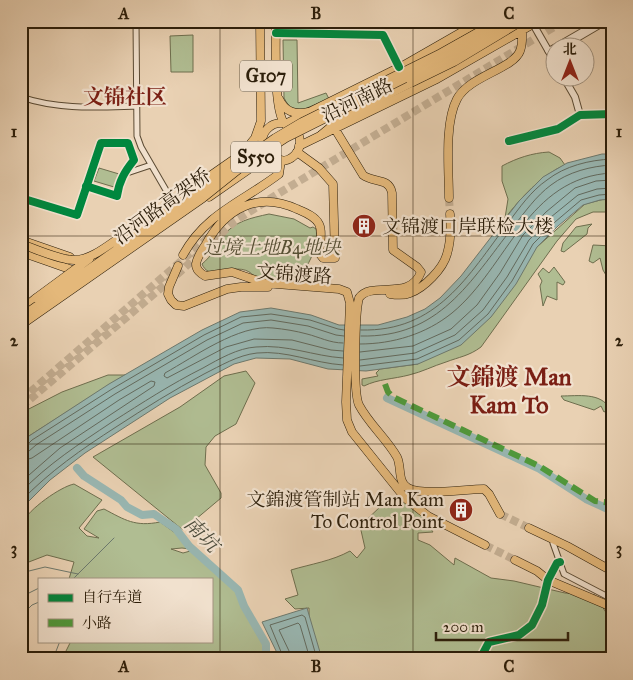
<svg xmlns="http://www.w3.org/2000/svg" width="633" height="680" viewBox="0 0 633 680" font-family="'IM FELL Great Primer','Noto Serif SC',serif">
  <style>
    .green { fill: #b0bd92; stroke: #6e6e4e }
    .water { fill: #98b6b1; stroke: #6d796e }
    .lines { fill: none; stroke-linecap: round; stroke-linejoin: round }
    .shore { stroke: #626a5e; stroke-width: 1 }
    .stream { stroke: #6d796e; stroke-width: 1 }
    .river { stroke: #98b6b1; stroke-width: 8 }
    .primary-tunnel { stroke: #c3ad91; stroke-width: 8; stroke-dasharray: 8 4; stroke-linecap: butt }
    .trunk-tunnel { stroke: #c3ad91; stroke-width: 8; stroke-dasharray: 8 4; stroke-linecap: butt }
    .minor-casing { stroke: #5b4b34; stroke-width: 7 }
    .tertiary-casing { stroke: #5b4b34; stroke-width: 8 }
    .primary-casing { stroke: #2c1e0a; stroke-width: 9 }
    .trunk-casing { stroke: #2c1e0a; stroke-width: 9 }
    .minor { stroke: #f1e1ce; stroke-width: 5 }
    .tertiary { stroke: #f1e1ce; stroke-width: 6 }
    .primary { stroke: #e4b87a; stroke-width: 8 }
    .trunk { stroke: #e4b87a; stroke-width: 8 }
    .trunk-bridge-casing { stroke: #2c1e0a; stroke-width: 9; stroke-linecap: butt }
    .trunk-bridge { stroke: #e4b87a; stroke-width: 8 }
    .quiet { stroke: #4f9a3b; stroke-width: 6; stroke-dasharray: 12 6; stroke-linecap: butt }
    .cycleway-casing { stroke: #f1e1ce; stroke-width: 11 }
    .cycleway { stroke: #00873e; stroke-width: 8 }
    .grid { fill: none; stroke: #2c1e0a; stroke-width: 1; stroke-opacity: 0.55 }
    .labels { text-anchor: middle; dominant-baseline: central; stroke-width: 4.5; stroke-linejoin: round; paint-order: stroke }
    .shield { fill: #f1e1ce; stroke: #675845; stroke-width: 1 }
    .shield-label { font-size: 18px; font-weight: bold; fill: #2c1e0a }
    .street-label { font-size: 19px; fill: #2c1e0a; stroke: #f1e1ce }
    .poi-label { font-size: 19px; fill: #2c1e0a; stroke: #f1e1ce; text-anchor: start }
    .park-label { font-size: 19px; font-style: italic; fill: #544e33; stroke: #f1e1ce }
    .water-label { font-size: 20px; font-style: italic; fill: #4c4c3c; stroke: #f1e1ce }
    .quarter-label { font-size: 21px; font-weight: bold; fill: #7a1f14; stroke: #f1e1ce }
    .district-label { font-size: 24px; font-weight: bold; fill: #7a1f14; stroke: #f1e1ce }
    .neatline { fill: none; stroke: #2c1e0a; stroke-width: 2 }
    .grid-label { font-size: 16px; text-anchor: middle; font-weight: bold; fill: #2c1e0a }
  </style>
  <rect width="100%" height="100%" fill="#e9d1b3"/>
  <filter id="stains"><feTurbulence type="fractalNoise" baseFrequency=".004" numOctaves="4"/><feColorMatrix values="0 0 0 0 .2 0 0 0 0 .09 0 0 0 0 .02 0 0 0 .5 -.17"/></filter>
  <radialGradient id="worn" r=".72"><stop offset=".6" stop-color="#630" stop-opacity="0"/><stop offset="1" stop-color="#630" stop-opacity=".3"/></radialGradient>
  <path class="green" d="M193,35V72H171L170,36Z
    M283,40H297L298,103L326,93L329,99L302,110L290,108L284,98Z
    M549,152L560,158L565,165C541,175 521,198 505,218L508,199L502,181V166C517,158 532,153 549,152Z
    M99,168L119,174L114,187L94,181Z
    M612,197V212H593L576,219L557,241L481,347C469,356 459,357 446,362C433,366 422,372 409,375C394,379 378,379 364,386L362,385V379L378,376L376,373L380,369L418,364L537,247L585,204Z
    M269,214L294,219L310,228L313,227L316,229C319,242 309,271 296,276C292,278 286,276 281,278C275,281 271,284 263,281C251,277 253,269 236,269C224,269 208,279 202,264C212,256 215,247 223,236C235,221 251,218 269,214Z
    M592,224L588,228L587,234L564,252L561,251L563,243L576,227Z
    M593,245L612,246V281L610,282L603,270L600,258L593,263L589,261Z
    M554,267L565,282L563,285L557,282V300L547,296L543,306L540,286L542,281L538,274L543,268L549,273Z
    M246,371L255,383L236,424L215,436L206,447L205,465L221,493V498L183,530L93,457L180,407L224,376Z
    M108,375H125L29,436L21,444V413L62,392Z
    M561,396C578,396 601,392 610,409L604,412L601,406L594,410L564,400Z
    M74,484L102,500L79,528L87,536L99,538L84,529L97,511L104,509C125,520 135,527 160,522L192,545L190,549L182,548L171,549L183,553L194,550L238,590L243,603L266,644V652L269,659H62L71,641H211V579H69L74,562L47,555L21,565C21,557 19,528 22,523C29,509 60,487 74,484Z
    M401,487L433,532L418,533V540L430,545L454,565L455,558L491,578L514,581L565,593L595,595L612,622V642L601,656L600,659H319L309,624V608L295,609L285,599L298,595L291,570C311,564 332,561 350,551L357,558L365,548L360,526L382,505L392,508L397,504Z"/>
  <path class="water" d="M602,154H612V199L600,200L583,205L558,226L537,247L516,284L491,317L461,345L418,364L366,371L328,369L290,359L256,358L234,364L170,398L85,453L50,480L21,509V444L29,436L109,384L202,330L240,312L271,308L311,315L339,325H378L407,317L425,309L440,298L461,276L519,201L543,177L567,163Z
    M307,608L322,659H280L262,622Z"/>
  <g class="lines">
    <path class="shore" d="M361,330C437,332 468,276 508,223C520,207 531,191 547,180C565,166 589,160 612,159
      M361,336C439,338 470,282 513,227C525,212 536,196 551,185C568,172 591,166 612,165
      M360,344C393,344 426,334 452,313C508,267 527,177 612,173
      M343,351L331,350L292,340L254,339L226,347L167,378L164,376L165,373C194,357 239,324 273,328C284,329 296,331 307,334C319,337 330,343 343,343
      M360,352L413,346L451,329L477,305L500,273L523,235L546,212L575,188L596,181L612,180
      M360,360L415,353L455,335L483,310L507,277L529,240L551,217L578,195L597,189L612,188
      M360,366L417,359L459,340L488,314L512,281L533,244L555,222L581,200L599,195L612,194
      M21,447L26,446L32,440L112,389L204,335L241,317L271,314L310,320L338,329L344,330
      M21,453L29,451L36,445L115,394L207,340L243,323L271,320L308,326L336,335L344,336
      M21,461L32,458L119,400L151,381L155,382L154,386L60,448L21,482
      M21,492C48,464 79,444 112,422C142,403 171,384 203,368C219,359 238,348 256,347C287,344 313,356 343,358
      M21,501C50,471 82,449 116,427C145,408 174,390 204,374C220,366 238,355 257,353C286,350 313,363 343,365
      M284,659L270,625L302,615L305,617L317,659
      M291,659L290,653L279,630L298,623L300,625L310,659"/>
    <path class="stream" d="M21,573L45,567L78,574
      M73,579L114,538
      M21,597L39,588
      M21,616L32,605L39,602
      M53,659L60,641"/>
    <path class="river" d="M387,398L538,468L586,499L612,511
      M77,468L84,476L121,500L127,507L142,515L154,514L176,529L189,546L238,590L244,606L266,644V652L269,659"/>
    <path class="primary-tunnel" d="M449,198L450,214
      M500,514L529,528
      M485,545L515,560"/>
    <path class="trunk-tunnel" d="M21,400L209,237
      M21,407L181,271L235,221L276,195L564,21"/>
    <g class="minor-casing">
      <path id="minor" d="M136,21L137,136L141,147L174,204
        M561,48L607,21
        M548,51L600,21
        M21,97C59,110 98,107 137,106
        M509,141L558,129L580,115L612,114
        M124,174L151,165
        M21,198L77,215L101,143H128L134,160C125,171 119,181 117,196L86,186
        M553,543L564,574L612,599
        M480,659L489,642L519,635L532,625L542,605L548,580L557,563L560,562
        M605,659L612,650"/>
    </g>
    <g class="tertiary-casing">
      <path id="tertiary" d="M533,24L556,64
        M276,33L383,35L399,67
        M564,78L575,97L580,115"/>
    </g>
    <g class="primary-casing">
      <path id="primary" d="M285,124L406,64L481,21
        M335,129L363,175C373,183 389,177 392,193L393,250L417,267L421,272C410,302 372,280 359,298C355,312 353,393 359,405C369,424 386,438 397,457C402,467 397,482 408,488C423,496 465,489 484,489L489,494L500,514
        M299,146L435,80L533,24
        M297,152L319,168L333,184L335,258H323L320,254C318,245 324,234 319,224C315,216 304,212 297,209C258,191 226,208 206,244C203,249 197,257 196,264C196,270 200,273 205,276L232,272L264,283L339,289L347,292L350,303L346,402L347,420L352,432L405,498L428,516L485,545
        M209,197L268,156
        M449,198C449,171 444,123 457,99C469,76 513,69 520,51C523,44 522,35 522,28
        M21,240L70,257
        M21,252L78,272
        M183,255C206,213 244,201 279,174L281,160
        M178,266L169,287L168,294L171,300L176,305L184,306L227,289L241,287H268
        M80,270L121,241
        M390,294C396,295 403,296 410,293C424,288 443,269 447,254C451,241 451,227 450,214
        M529,528L567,546L612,571
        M515,560L537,571L548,580L612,607"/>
    </g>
    <g class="trunk-casing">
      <path id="trunk" d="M276,21C276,41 273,112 285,124
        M279,99C285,112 295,115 309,112
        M262 142a19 19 0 1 1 38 0a19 19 0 1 1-38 0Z
        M321,135L339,120L411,83
        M246,149L255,138L261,121L260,21
        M21,310L36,298"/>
    </g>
    <use href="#minor" class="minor"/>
    <use href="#tertiary" class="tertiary"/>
    <use href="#primary" class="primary"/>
    <use href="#trunk" class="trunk"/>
    <g class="trunk-bridge-casing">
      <path id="trunk-bridge" d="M411,83L454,62L522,21
        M21,244C36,249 59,260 74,260C90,260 106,247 119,238
        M117,245L144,222L253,146
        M36,298L89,259
        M21,317L275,138L302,122L441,53L498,21
        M21,325L203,198L243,166L286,138L442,60L511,21"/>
    </g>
    <use href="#trunk-bridge" class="trunk-bridge"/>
    <path class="quiet" d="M385,384L388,392L393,397L539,466L595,501L612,503"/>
    <g class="cycleway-casing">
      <path id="cycleway" d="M276,33L383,35L399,67
        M509,141L558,129L580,115L612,114
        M21,198L77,215L101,143H128L134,160C125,171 119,181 117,196L86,186
        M480,659L489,642L519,635L532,625L542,605L548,580L557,563L560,562"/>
    </g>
    <use href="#cycleway" class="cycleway"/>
  </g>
  <path class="grid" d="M220,21V659M413,21V659M21,236H612M21,444H612"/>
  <defs>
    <g id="building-disc" transform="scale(1.25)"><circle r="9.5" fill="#8f2418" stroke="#f1e1ce"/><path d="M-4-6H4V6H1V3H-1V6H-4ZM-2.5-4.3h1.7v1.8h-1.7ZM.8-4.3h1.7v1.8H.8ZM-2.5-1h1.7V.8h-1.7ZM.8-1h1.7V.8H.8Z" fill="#fff"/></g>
  </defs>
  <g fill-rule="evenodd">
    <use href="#building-disc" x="364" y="226"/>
    <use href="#building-disc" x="461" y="510"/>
  </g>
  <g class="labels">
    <g class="shield">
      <rect x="240" y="60.5" width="52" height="31" rx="4"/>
      <rect x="231" y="141.5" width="50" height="31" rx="4"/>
    </g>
    <g class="shield-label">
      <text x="266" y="76">G107</text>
      <text x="256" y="157">S550</text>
    </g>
    <g class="street-label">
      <text transform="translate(357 100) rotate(-26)">沿河南路</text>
      <text transform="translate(162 206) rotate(-36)">沿河路高架桥</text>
      <text transform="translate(294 274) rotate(4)">文锦渡路</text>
    </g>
    <g class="poi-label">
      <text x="382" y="226">文锦渡口岸联检大楼</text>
      <text x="444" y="499" text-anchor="end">文錦渡管制站 Man Kam<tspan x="444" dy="22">To Control Point</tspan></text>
    </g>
    <g class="park-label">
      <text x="272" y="247">过境土地B4地块</text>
    </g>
    <g class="water-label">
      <text transform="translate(202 534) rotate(45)">南坑</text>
    </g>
    <g class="quarter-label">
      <text x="125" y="97">文锦社区</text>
    </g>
    <g class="district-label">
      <text x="509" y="377">文錦渡 Man<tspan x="509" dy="28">Kam To</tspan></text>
    </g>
  </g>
  <rect width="633" height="680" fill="none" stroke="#e9d1b3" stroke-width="55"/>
  <rect x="38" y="578" width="175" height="65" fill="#f1e1ce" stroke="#a29380"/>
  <rect x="48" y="594" width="25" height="8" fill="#00873e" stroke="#a29380"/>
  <text x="82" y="602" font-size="15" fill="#2c1e0a">自行车道</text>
  <rect x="48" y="619" width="25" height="8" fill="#4f9a3b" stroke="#a29380"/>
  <text x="82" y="628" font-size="15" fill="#2c1e0a">小路</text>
  <g transform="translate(570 62)"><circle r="24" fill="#f1e1ce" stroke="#a29380"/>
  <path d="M0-4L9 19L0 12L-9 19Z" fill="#8f2418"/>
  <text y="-8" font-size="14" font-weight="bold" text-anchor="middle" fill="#2c1e0a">北</text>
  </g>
  <path d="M436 632v8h132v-8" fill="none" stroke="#2c1e0a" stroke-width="2.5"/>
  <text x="443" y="632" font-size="15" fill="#2c1e0a" stroke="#f1e1ce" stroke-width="4" paint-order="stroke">200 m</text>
  <rect x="28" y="28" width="578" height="624" class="neatline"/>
  <g class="grid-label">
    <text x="124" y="19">A</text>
    <text x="316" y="19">B</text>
    <text x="509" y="19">C</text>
    <text x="14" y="137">1</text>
    <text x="619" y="137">1</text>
    <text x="14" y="346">2</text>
    <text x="619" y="346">2</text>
    <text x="14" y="554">3</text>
    <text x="619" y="554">3</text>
    <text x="124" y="672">A</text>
    <text x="316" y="672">B</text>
    <text x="509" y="672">C</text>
  </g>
  <rect width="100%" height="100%" filter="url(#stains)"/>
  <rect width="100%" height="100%" fill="url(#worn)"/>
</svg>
